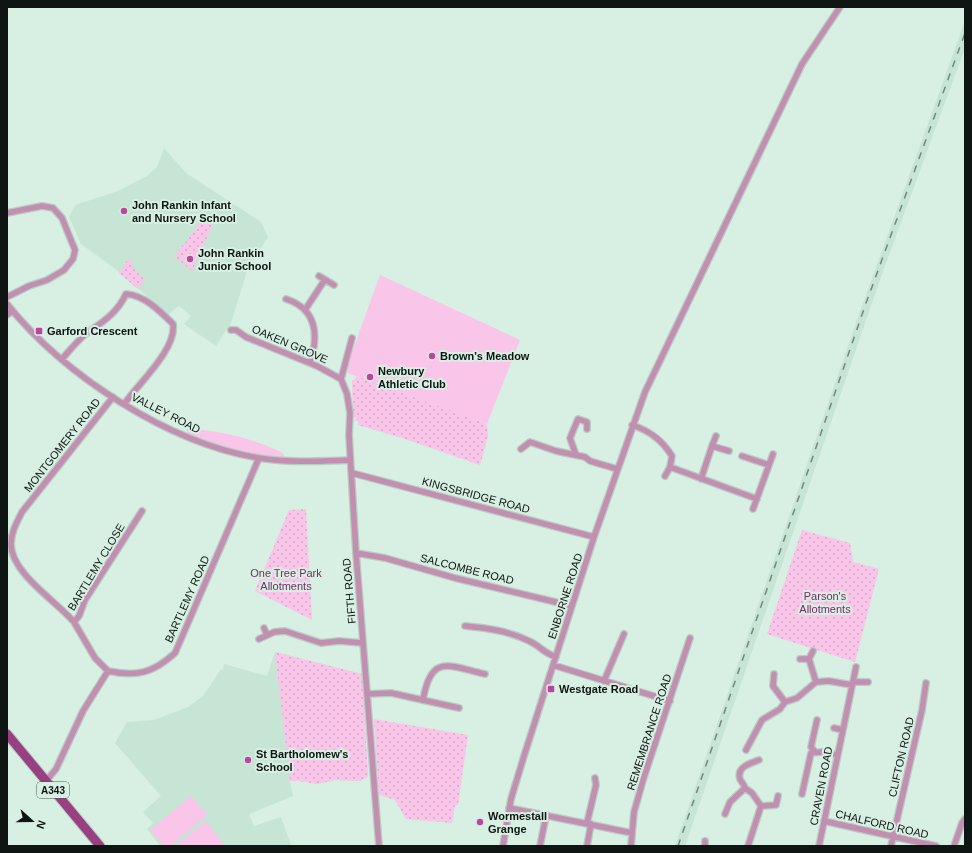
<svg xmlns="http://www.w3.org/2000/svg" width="972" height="853" viewBox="0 0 972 853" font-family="Arial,sans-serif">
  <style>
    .built { fill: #c6e5d5 }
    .grass { fill: #f9c5e8 }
    .park { fill: url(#park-dots) }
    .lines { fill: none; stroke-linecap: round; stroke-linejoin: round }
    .street-casing { stroke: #b8ccc2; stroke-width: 8 }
    .primary-casing { stroke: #b8ccc2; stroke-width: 11 }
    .street { stroke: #c28fb1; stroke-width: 5.5 }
    .primary { stroke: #994082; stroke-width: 9 }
    .rail { stroke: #76857e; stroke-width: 1.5; stroke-dasharray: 7 7; stroke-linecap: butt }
    .poi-dot { fill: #bb469e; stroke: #d8efe3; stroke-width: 1.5 }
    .labels { text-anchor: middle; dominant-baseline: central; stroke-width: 4; stroke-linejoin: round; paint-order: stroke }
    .shield { fill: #d8efe3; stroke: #4b5651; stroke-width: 1 }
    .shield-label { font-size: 10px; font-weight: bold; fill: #0e1512 }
    .poi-label { font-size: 11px; font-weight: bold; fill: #0e1512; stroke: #d8efe3; text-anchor: start }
    .street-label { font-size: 11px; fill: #0e1512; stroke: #d8efe3 }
    .park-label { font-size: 11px; fill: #7c2767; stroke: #d8efe3 }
  </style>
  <defs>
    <pattern id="park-dots" width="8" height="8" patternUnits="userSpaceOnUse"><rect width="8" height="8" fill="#f9c5e8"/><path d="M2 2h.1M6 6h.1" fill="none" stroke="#d4a8c6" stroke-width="1.8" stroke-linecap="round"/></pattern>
  </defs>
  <rect width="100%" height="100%" fill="#d8efe3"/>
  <path class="built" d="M965,21V48L882,274L685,846H675L857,320Z
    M164,148L186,173L261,222L268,237L248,268L231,323L216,346L184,324L191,316L179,306L168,315L117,270L81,244L69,217L75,205L118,191L147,176L157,167Z
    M275,652L362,674L368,777L360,781L335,780L317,784L299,781H290L293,796L249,814L254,826L281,817L291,845L289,846H160L147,829L153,823L143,812L161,796L115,743L127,722L154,720L188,707L203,696L221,669L223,670L224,664L267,676Z"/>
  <path class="grass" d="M380,275L520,340L487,424L345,372Z
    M187,429C221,430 253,439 283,453L284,456L282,457C248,454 218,445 187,433Z
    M191,796L207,815L171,846H164L150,830Z
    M206,821L225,846H176Z"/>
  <path class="park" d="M203,213L215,219L192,271L174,256L194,232Z
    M129,258L134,269L145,280L138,289L119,273Z
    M356,376L487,424L488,436L480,465L402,438L358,425L359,421H355L356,418L353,416L352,380H355Z
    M306,509L312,620L255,591L289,510Z
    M802,530L850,543L853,562L879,569L855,662L767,634Z
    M275,652L362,674L368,777L360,781L335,780L317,784L299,781H290Z
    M374,719L468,735L458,805H455L452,823L406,819L395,800L379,795Z"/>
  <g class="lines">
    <g class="street-casing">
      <path id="street" d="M7,213L42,206L53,208L62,218L75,250L73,259L64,270L47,280L29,286L7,297
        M319,276L334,285
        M286,299C317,309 319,335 310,363
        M7,304C65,376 168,443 259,458C290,463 320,461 350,460
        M305,310L324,281
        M7,315L12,311
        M231,330H236L246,337L317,366L341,379
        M352,338L341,379L347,394L350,413L349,435L356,553L379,846
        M62,359C71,349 80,337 91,330C106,320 118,311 126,294C144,295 160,311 173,324C177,349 138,384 125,403
        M632,425C650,431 662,440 672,456L670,467L665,476
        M712,446L716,436
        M521,449L530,442L556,451L585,457L590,461L617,469
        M576,455L570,438L578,419L587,422V429
        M742,456L769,465
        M670,467L757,499
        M352,473L594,537
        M701,479L712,446L729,451
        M753,509L773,454
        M356,553L385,558L455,578L572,606
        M74,622C56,601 11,573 11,544C11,532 17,522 22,512L113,397
        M465,626C487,628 509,631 529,641C540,646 544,653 556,657
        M264,628L267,635
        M259,639L274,632L285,631L321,643L339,641L363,643
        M813,651L809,659L816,682
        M800,659H809
        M553,665L670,701
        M108,671L95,658L74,622L79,616L85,600L142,511
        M774,674L773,686L785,702
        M604,681L624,634
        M853,682H868
        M367,694L391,693L459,708
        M423,700C431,653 449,666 485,674
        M834,728L843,730
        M746,750L762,720L780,709L785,702L797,698L816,682L829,681L852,685
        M815,752L811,747L817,720
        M46,781L56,769L83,711L108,671C137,677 153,673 175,653L259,458
        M745,788L752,793L761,806L748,846
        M802,794L811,753L821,752L837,755
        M761,806L776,805L778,796
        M509,808L632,833
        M725,814L730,802L745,788C744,784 741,782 740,779C736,767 751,763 759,760
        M824,821L936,846
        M587,823L596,785L595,778
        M705,841V846
        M503,846L511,799L524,756L594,537L645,392L802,64L840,7
        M540,846L546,816
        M587,846L591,824
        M631,846L634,812L644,777L690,638
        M819,846L856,667
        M891,846L922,710L926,683
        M954,846L962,823L965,819"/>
    </g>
    <g class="primary-casing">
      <path id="primary" d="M7,734L100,846"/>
    </g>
    <use href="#street" class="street"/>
    <use href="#primary" class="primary"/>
    <path class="rail" d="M678,846L865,306L965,33"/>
  </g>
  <g class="poi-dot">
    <circle cx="124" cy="211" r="4"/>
    <circle cx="190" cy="259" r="4"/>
    <rect x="35" y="327" width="8" height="8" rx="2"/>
    <circle cx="432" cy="356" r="4"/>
    <circle cx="370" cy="377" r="4"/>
    <rect x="547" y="685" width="8" height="8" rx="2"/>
    <circle cx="248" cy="760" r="4"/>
    <circle cx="480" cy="822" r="4"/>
  </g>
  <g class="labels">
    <rect class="shield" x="37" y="782" width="32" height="16" rx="3"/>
    <g class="shield-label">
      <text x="53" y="790">A343</text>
    </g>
    <g class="poi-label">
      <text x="132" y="205">John Rankin Infant<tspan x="132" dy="13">and Nursery School</tspan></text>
      <text x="198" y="253">John Rankin<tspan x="198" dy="13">Junior School</tspan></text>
      <text x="47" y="331">Garford Crescent</text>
      <text x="440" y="356">Brown's Meadow</text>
      <text x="378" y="371">Newbury<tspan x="378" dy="13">Athletic Club</tspan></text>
      <text x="559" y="689">Westgate Road</text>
      <text x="256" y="754">St Bartholomew's<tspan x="256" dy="13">School</tspan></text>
      <text x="488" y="816">Wormestall<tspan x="488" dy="13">Grange</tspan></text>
    </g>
    <g class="street-label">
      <text transform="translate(290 344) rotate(23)">OAKEN GROVE</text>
      <text transform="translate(166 413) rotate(27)">VALLEY ROAD</text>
      <text transform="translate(62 445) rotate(-52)">MONTGOMERY ROAD</text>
      <text transform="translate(476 495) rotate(15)">KINGSBRIDGE ROAD</text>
      <text transform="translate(96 567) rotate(-59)">BARTLEMY CLOSE</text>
      <text transform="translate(467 569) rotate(14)">SALCOMBE ROAD</text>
      <text transform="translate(349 591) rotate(-95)">FIFTH ROAD</text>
      <text transform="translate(565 596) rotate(-72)">ENBORNE ROAD</text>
      <text transform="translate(187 599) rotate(-66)">BARTLEMY ROAD</text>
      <text transform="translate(649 732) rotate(-72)">REMEMBRANCE ROAD</text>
      <text transform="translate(901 757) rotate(-77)">CLIFTON ROAD</text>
      <text transform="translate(821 786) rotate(-79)">CRAVEN ROAD</text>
      <text transform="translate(882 824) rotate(13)">CHALFORD ROAD</text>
    </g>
    <g class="park-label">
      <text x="286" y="573">One Tree Park<tspan x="286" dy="13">Allotments</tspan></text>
      <text x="825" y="596">Parson's<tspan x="825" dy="13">Allotments</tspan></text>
    </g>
  </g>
  <rect width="972" height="853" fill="none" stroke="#0e1512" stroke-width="16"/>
  <g transform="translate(32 821) rotate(111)" stroke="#d8efe3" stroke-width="3" paint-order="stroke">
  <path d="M0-3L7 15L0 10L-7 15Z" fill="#0e1512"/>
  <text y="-6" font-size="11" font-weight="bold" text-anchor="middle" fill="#0e1512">N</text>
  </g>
</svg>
